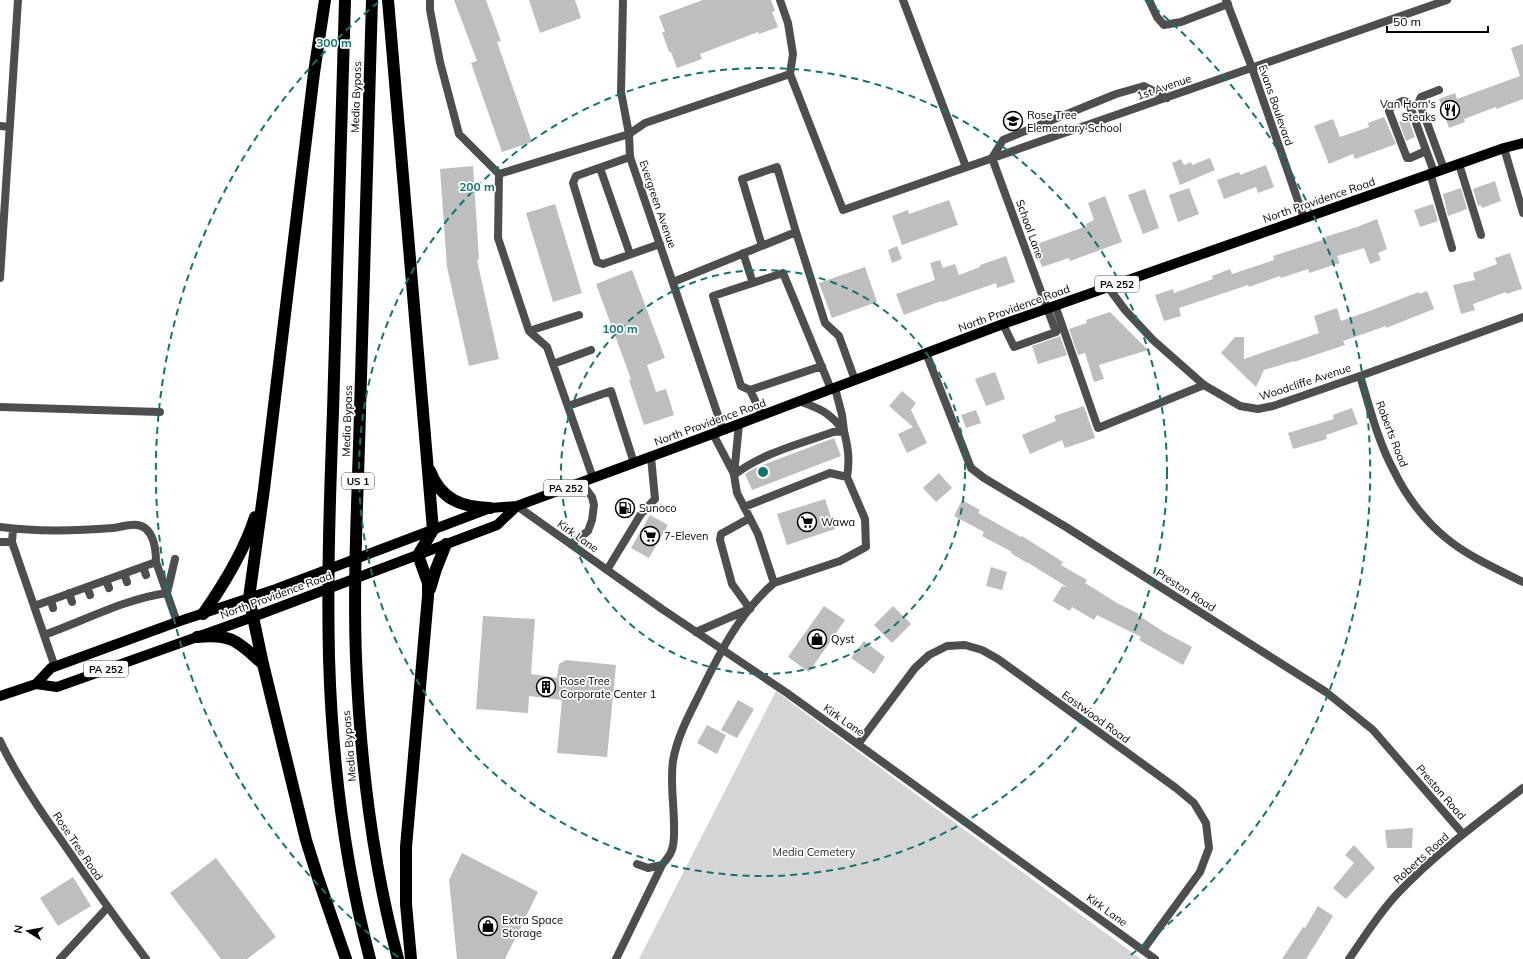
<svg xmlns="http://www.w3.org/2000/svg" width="1523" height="959" viewBox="0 0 1523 959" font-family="Mulish,sans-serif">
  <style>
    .green { fill: #d5d5d5 }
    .building { fill: #bebebe }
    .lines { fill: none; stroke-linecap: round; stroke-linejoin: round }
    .service { stroke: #4e4e4e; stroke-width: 8 }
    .minor { stroke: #4e4e4e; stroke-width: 8 }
    .tertiary { stroke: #4e4e4e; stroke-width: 8 }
    .primary { stroke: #000; stroke-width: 10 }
    .motorway { stroke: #000; stroke-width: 12 }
    .ring { fill: none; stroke: #0f766e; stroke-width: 2; stroke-dasharray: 7 5 }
    .labels { text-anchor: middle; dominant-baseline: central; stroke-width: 3.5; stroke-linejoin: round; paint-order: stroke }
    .shield { fill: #fff; stroke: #4c4c4c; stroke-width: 1 }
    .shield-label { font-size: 10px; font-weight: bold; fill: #000 }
    .street-label { font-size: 11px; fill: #000; stroke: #fff }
    .poi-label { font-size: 11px; fill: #000; stroke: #fff; text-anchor: start }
    .park-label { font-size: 11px; fill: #2c2c2c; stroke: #fff }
    .centre { fill: #0f766e; stroke: #fff; stroke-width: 2 }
    .ring-label { font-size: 12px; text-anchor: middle; font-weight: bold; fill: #0f766e; stroke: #fff; stroke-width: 3.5; stroke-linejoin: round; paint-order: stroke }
  </style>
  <rect width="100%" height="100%" fill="#fff"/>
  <path class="green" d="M776,691L797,707L1141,959H639Z"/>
  <path class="building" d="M454,0H486L501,41L497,42L532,142L502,152L471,63L477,61Z
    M529,0H575L581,18L540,33Z
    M703,0H771L775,11L772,12L778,27L759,34L758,32L700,54L702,59L677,68L671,52H669L662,32H665L659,16Z
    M1523,44V99L1496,109V107L1464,119L1465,122L1449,128L1439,99L1455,93L1457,99L1520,76L1511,48Z
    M1384,117L1396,144L1355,159L1353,154L1329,164L1314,126L1333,119L1340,137L1369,127L1368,123Z
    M1408,118L1415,137L1406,141L1399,122Z
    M1210,158L1215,170L1180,185L1172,163L1181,159L1184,165L1191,162L1192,165Z
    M1266,165L1274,187L1258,193L1256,187L1224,199L1217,180L1239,172L1240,175Z
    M473,166L479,259L477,260L499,359L469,366L447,267L440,169Z
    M1495,181L1501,201L1482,208L1481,205L1478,206L1473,189Z
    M1189,188L1199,214L1178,222L1169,195Z
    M1461,188L1467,209L1448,216L1443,194Z
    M1145,189L1159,228L1143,234L1128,195Z
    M1105,196L1122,242L1070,261L1069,258L1042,267L1034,245L1087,226L1086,224L1094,220L1088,203Z
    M949,200L958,225L902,245L892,216L908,210L909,214Z
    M555,204L582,293L553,302L526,213Z
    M1433,204L1438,221L1420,227L1414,210Z
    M1377,219L1387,249L1378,253L1381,260L1370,264L1364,248L1337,256L1340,263L1309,273L1308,269L1281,278L1280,276L1249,287L1248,285L1179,308L1181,316L1164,321L1155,295L1173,289L1174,293L1213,279L1212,276L1230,269L1232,274L1274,260L1273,256L1326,239L1325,237L1357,227Z
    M897,246L902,259L892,263L888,250Z
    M1510,253L1522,289L1506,294V292L1473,304L1475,310L1461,314L1453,285L1475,280L1473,273L1497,264L1495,258Z
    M1006,256L1015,282L997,288L996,283L942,302L941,301L904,315L896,294L935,280L930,263L940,260L943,268L955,264L959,275L980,267V265Z
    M865,267L877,302L832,318L819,283Z
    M632,270L665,358L647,365L656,392L666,389L674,415L644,425L629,380L631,379L596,284Z
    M1427,291L1434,309L1386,328V326L1343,341L1345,345L1294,362V361L1264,370L1256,387L1221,353L1235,337H1244V359L1319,333L1314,316L1337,308L1341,321L1372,310L1419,292V294Z
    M1110,312L1148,350L1099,365L1104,379L1094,382L1085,353L1078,355L1069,329L1087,323L1086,320Z
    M1060,336L1067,355L1038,364L1032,346Z
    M995,372L1005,399L986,406L975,379Z
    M902,391L916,403L911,410L927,443L907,453L898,434L913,427L889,406Z
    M1084,406L1095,438L1065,448L1062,440L1030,454L1022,435L1056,421L1054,416Z
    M1352,408L1358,424L1326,435L1327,439L1293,449L1288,433L1334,419L1333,415Z
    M976,410L981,423L966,428L961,415Z
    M834,438L841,456L752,490L745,474L748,472L755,468Z
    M939,473L952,488L936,502L923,488Z
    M825,499L835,529L787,545L777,514Z
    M962,500L980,510L978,513L1021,537L1022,536L1063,562L1061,565L1087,580L1085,583L1117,603L1139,614L1138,615L1164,632L1192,647L1183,665L1139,640L1141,637L1097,615L1094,620L1072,607L1070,611L1053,601L1062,586L1067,587L1027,562V563L1011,553L1012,552L982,536L984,532L954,516Z
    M650,515L668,525L649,558L631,548Z
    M991,567L1007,572L1002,590L986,586Z
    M824,606L845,620L809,672L788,657Z
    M893,606L911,624L892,643L874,625Z
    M483,616L535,619L531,674L557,678L559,664L566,660L616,665L607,757L557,753L562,700L529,696L528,713L476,709Z
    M864,641L885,657L874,674L851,658Z
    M738,700L754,709L737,738L721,730Z
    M707,725L726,735L717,754L697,743Z
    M1413,828L1412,848H1387L1385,830Z
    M1354,845L1375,868L1346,899L1333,888L1354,863L1345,855Z
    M462,853L538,892L505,959H457L449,880Z
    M216,858L276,937L247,959H221L170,893Z
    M73,877L91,906L58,926L40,898Z
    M1318,906L1333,916L1306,959H1282L1303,927L1305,928Z"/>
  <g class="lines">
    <path class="service" d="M430,0V10L440,62L459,134L499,174L498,238L529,331L547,347L593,478
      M623,0L621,92L629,134
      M780,0L788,23L793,54L790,74
      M903,0L966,167
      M1149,0L1157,17L1164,25L1181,22L1228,4
      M1439,90L1421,97L1419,101L1444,169
      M1426,151L1410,158H1407L1389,111L1392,106L1403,101L1407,102L1409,104L1434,172
      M630,157L576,176L573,183L597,262L603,264L660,244
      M1459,164L1481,235
      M600,168L630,254
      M1430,173L1452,248
      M762,246L742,179L777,167L796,232
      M743,253L753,283
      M673,282L796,232L825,323L839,336L855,380
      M1055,305L1098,428L1204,385
      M1003,324L1014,347L1056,332L1047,308
      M529,331L579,315
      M553,364L591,350
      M750,390L822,366
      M799,401C821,409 829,412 844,431L842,415L835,388
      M568,406L611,391L634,463
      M0,407L160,412
      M762,415L750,390L741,386L713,296L783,273L831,389
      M713,434L734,474
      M734,475C762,453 800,444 833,432L844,431C848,447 850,460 847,477
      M744,507L830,473L847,477L865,519L866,547L840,561L774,583
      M0,527C37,532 75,531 113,528C123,527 136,521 145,528C155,536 156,551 156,562
      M13,529L12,542L34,606
      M0,542H12
      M571,544L588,531L592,520L594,505L592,497L581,482
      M143,567L146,575
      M607,570L641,514L655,499L651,457
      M124,574L127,582
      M106,580L109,588
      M87,587L90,595
      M69,593L72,602
      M167,593L175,559
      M51,600L53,608
      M750,609L732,584L720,540L721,534L750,518
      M696,632L749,609
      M44,635C84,621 124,599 167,593
      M55,667L34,606L51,600L156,562L177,622
      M637,864L648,868L662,865C665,861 669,857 671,852C675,844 674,834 674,825C674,804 670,782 673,761C677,737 689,715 700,693C719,654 740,612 774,583L758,534L737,493L734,475L739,424
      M616,959L662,865"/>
    <path class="minor" d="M1226,0L1252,68L1304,218
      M1504,148L1523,213
      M992,158L1003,140L1116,94L1144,86L1167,98
      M992,158L1047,308
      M499,174L629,134
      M1108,287L1125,310L1153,340L1204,385L1240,406L1258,409L1273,406L1360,376L1523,317
      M926,353L971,468L984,478L1066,527L1326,692L1373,730L1463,834
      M1360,376C1370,408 1378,442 1394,471C1406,496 1425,521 1446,538C1469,557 1497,569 1523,582
      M723,430L630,157L629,134L645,123L790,74L843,210L1447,0
      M858,744L915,668L929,655L947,646L965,645L982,650L998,659L1176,788L1194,803L1206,823L1209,848L1200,872L1143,950
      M60,959L107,908
      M1349,959C1365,936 1379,913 1398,893C1436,853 1480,821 1523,788"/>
    <path class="tertiary" d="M0,126L10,127
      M0,278L18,0
      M517,506L662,609L787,693L1155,959
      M0,741C16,775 37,806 59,837C87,878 116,919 146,959"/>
    <path class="primary" d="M36,684L57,687L253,617L497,525L517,506
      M0,696L36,684L51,668L177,622L276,589L490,508L517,506L723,430L1003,324L1504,148L1523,143"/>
    <path class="motorway" d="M325,0L314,73L264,489L249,598L263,664L306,840L318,878L346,959
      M345,0C341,137 337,274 333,411C330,493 327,575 329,658C332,759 344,861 370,959
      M372,0C368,137 364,274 360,411C358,493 353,576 356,658C360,759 372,861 398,959
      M388,0L433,530L418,555L428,583V596L406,847V904L411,959
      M430,471C441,500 462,507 490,508
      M430,589L436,569L446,544
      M203,614C224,584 244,552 255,517
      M197,637C232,633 238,642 263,664"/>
  </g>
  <g class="ring">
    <circle cx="763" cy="472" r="202"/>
    <circle cx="763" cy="472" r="404"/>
    <path d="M398 957A607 607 0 0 1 381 0M1145 0A607 607 0 0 1 1128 957"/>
  </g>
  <defs>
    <g id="restaurant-ring" transform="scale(1)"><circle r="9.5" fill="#fff" stroke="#000" stroke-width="1.5"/><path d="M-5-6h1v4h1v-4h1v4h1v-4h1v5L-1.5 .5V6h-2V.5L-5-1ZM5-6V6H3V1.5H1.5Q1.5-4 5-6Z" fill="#000"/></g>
    <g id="school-ring" transform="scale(1)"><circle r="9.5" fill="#fff" stroke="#000" stroke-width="1.5"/><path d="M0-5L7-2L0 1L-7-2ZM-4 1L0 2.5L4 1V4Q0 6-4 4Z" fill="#000"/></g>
    <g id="fuel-ring" transform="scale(1)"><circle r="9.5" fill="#fff" stroke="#000" stroke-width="1.5"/><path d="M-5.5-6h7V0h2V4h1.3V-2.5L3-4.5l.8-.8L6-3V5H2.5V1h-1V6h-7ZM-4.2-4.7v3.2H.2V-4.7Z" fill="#000"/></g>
    <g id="supermarket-ring" transform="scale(1)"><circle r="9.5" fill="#fff" stroke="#000" stroke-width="1.5"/><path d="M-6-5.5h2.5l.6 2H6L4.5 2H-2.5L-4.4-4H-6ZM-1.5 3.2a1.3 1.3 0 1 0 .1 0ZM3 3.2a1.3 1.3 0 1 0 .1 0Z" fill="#000"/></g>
    <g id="shop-ring" transform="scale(1)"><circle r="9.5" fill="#fff" stroke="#000" stroke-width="1.5"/><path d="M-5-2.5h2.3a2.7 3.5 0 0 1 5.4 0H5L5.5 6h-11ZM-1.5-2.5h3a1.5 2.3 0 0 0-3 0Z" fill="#000"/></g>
    <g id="building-ring" transform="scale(1)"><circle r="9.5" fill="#fff" stroke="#000" stroke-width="1.5"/><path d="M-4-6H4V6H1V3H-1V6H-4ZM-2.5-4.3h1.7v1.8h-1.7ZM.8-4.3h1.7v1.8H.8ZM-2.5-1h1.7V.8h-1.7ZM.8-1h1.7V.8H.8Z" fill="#000"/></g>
  </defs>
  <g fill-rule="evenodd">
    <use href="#restaurant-ring" x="1450" y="110"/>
    <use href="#school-ring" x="1013" y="121"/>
    <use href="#fuel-ring" x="625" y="508"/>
    <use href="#supermarket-ring" x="807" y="522"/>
    <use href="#supermarket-ring" x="650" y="536"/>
    <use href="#shop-ring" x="817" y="639"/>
    <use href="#building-ring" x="546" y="687"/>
    <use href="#shop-ring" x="488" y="926"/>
  </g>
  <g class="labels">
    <g class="shield">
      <rect x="1095" y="276" width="44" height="16" rx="3"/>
      <rect x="342" y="473" width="32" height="16" rx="3"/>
      <rect x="544" y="480" width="44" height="16" rx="3"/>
      <rect x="84" y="661" width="44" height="16" rx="3"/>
    </g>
    <g class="shield-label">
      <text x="1117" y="284">PA 252</text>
      <text x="358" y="481">US 1</text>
      <text x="566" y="488">PA 252</text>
      <text x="106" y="669">PA 252</text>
    </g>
    <g class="street-label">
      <text transform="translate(1164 87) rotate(-19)">1st Avenue</text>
      <text transform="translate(356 97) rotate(-88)">Media Bypass</text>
      <text transform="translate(1276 105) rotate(71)">Evans Boulevard</text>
      <text transform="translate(1319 200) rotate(-19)">North Providence Road</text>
      <text transform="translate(658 204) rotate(71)">Evergreen Avenue</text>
      <text transform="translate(1030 229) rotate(70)">School Lane</text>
      <text transform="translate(1014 308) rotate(-20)">North Providence Road</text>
      <text transform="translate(1305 382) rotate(-18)">Woodcliffe Avenue</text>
      <text transform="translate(347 421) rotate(-88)">Media Bypass</text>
      <text transform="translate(710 422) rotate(-20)">North Providence Road</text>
      <text transform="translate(1392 434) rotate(69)">Roberts Road</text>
      <text transform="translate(578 536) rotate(35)">Kirk Lane</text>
      <text transform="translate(1186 590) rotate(33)">Preston Road</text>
      <text transform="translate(276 595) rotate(-20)">North Providence Road</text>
      <text transform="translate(1096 717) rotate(36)">Eastwood Road</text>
      <text transform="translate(844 720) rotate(35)">Kirk Lane</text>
      <text transform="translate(349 746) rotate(-95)">Media Bypass</text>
      <text transform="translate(1441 792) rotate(49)">Preston Road</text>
      <text transform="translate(78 846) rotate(56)">Rose Tree Road</text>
      <text transform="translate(1421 858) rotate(-42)">Roberts Road</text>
      <text transform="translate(1107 910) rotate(36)">Kirk Lane</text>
    </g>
    <g class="poi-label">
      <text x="1436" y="104" text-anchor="end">Van Horn's<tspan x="1436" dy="13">Steaks</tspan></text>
      <text x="1027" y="115">Rose Tree<tspan x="1027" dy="13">Elementary School</tspan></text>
      <text x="639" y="508">Sunoco</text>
      <text x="821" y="522">Wawa</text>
      <text x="664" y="536">7-Eleven</text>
      <text x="831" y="639">Qyst</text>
      <text x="560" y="681">Rose Tree<tspan x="560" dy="13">Corporate Center 1</tspan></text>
      <text x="502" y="920">Extra Space<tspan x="502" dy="13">Storage</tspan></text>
    </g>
    <g class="park-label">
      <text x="814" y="852">Media Cemetery</text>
    </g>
  </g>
  <circle cx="763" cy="472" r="6" class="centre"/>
  <g class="ring-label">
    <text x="334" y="47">300 m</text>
    <text x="477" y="191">200 m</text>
    <text x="620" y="333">100 m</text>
  </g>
  <g transform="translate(28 931) rotate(281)" stroke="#ffffff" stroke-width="3" paint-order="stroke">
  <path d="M0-3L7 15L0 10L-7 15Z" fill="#000000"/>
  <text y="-6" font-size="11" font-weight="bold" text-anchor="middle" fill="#000000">N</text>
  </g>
  <path d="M1387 26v6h101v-6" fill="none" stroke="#000000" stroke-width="2"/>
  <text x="1393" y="26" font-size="12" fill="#000000" stroke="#ffffff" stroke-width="3" paint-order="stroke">50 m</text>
</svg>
